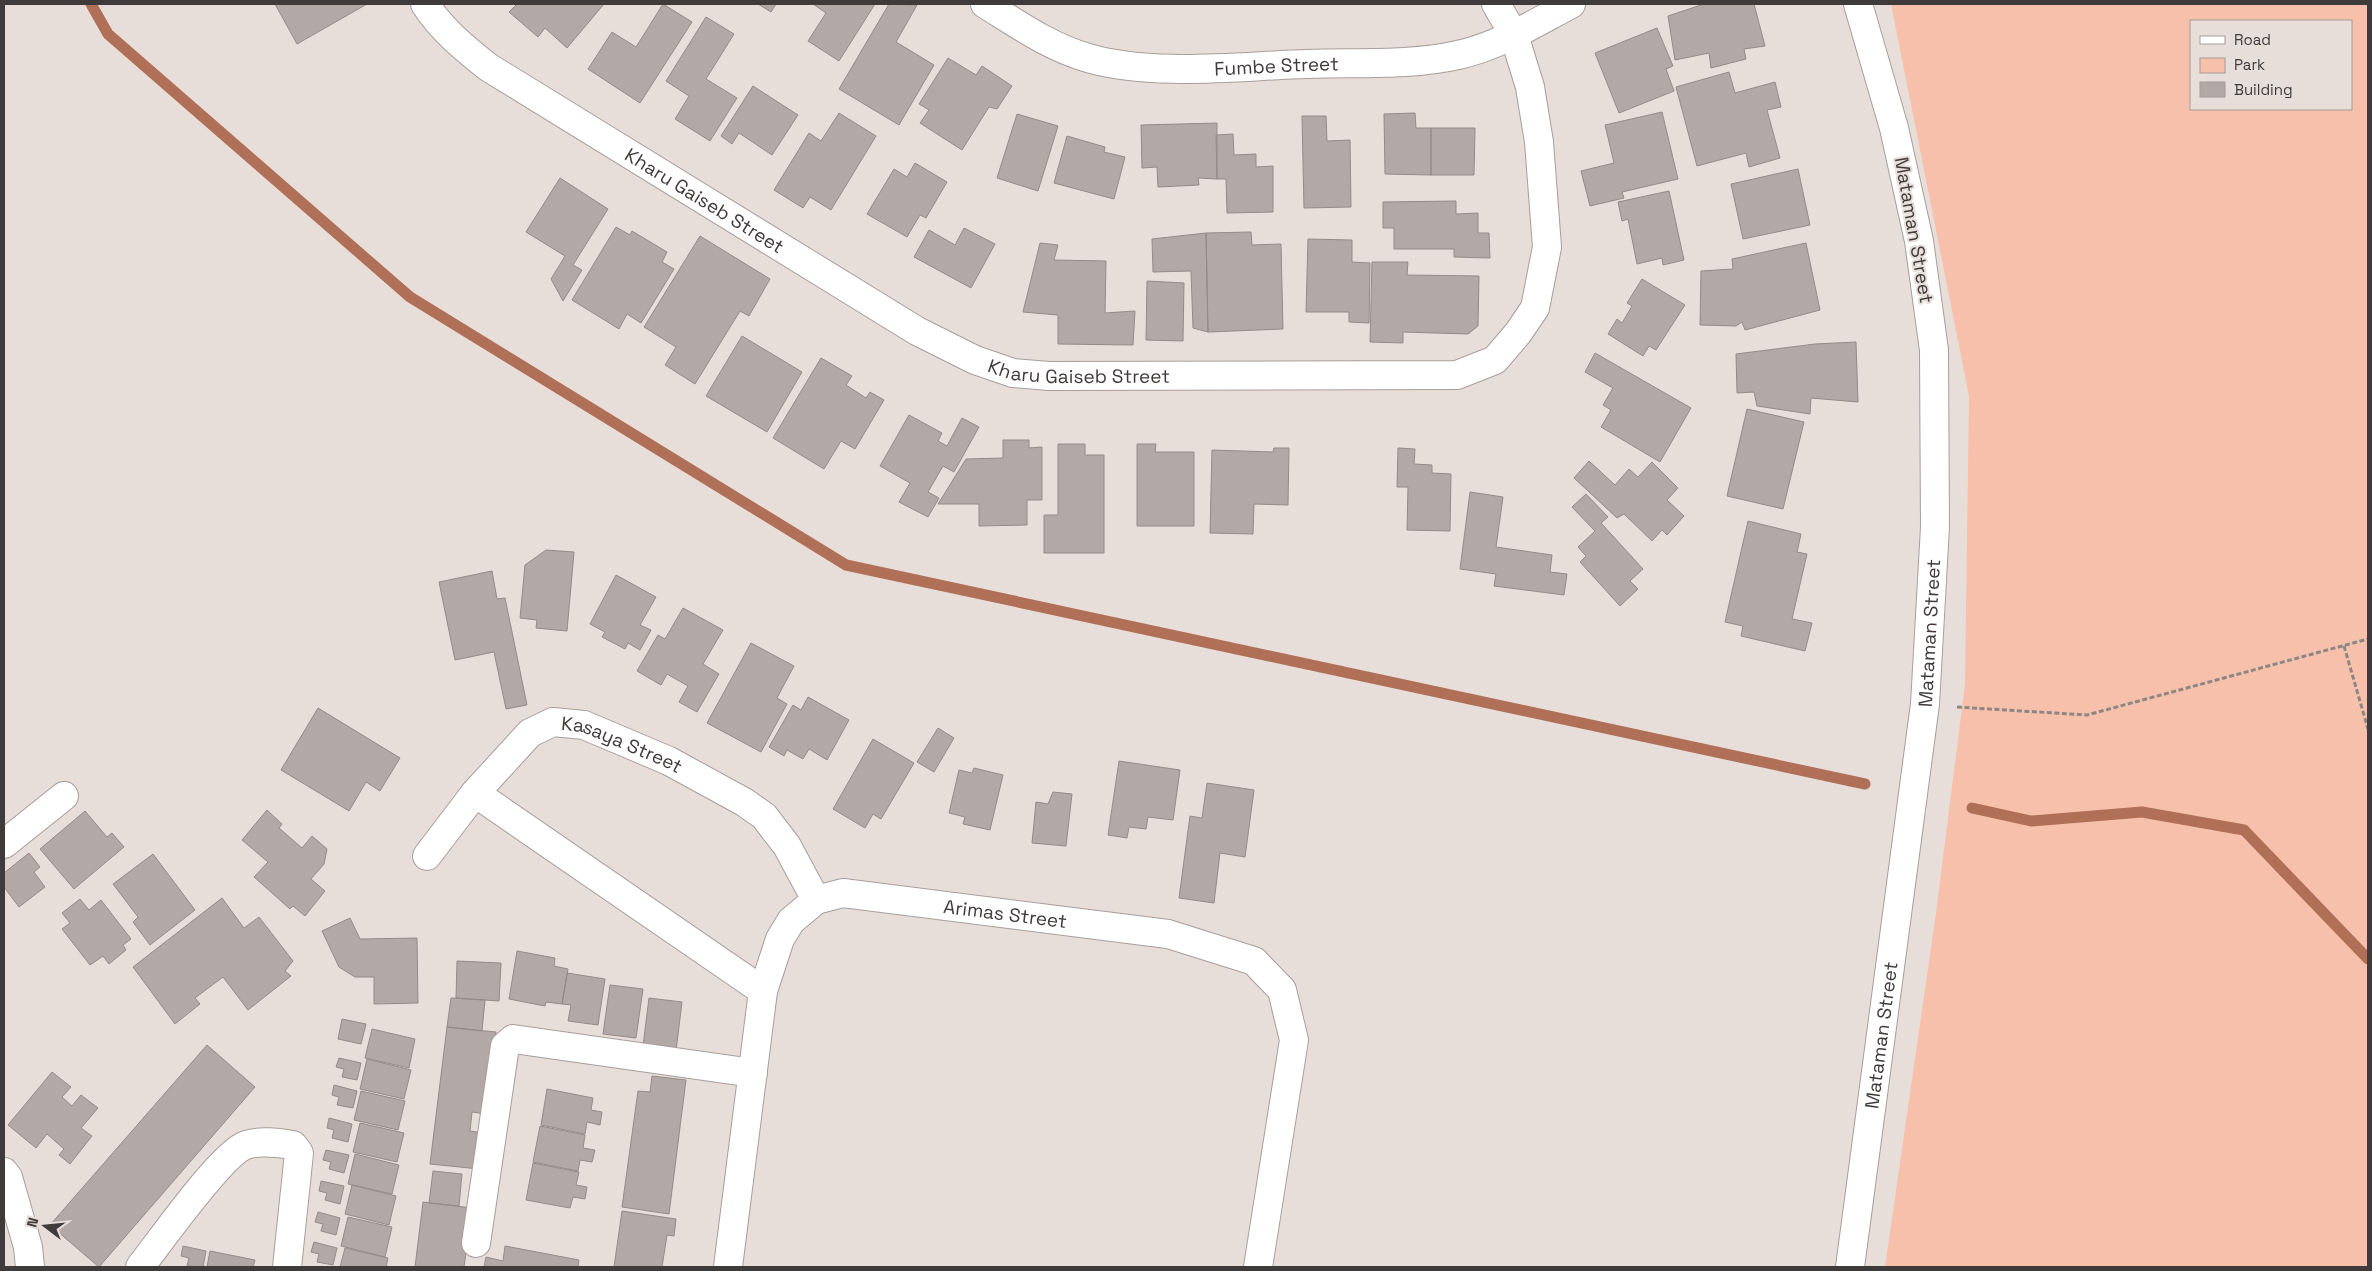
<svg xmlns="http://www.w3.org/2000/svg" width="2372" height="1271" viewBox="0 0 2372 1271" font-family="'Space Grotesk',sans-serif">
  <style>
    .green { fill: #f7c0ab; fill-rule: evenodd }
    .lines { fill: none; stroke-linecap: round; stroke-linejoin: round }
    .stream { stroke: #b06f57; stroke-width: 11 }
    .building { fill: #b2a8a5; stroke: #948b87 }
    .minor-casing { stroke: #a89e9b; stroke-width: 30 }
    .path { stroke: #8d8784; stroke-width: 3; stroke-dasharray: 5 2.5; stroke-linecap: butt }
    .minor { stroke: #fff; stroke-width: 28 }
    .labels { text-anchor: middle; dominant-baseline: central; stroke-width: 4; stroke-linejoin: round; paint-order: stroke }
    .street-label { font-size: 19px; fill: #3f3b3a; stroke: #e7ddd9 }
  </style>
  <rect width="100%" height="100%" fill="#e7ddd9"/>
  <path class="green" d="M1891,4H2368V1267H1885L1936,913L1965,684L1969,396ZM2191,21H2351V109H2191Z"/>
  <g class="lines">
    <path class="stream" d="M91,4L108,34L410,297L846,565L1865,784
      M1972,808L2031,821L2142,812L2244,830L2368,959"/>
  </g>
  <path class="building" d="M275,4H367L297,44Z
    M517,4H604L567,48L545,28L538,37L509,12Z
    M663,4L692,22L640,103L588,69L612,32L636,47Z
    M758,4H776L771,12Z
    M813,4H875L839,61L808,41L826,13Z
    M889,4L917,5L896,42L934,65L899,125L839,89Z
    M1704,4H1754L1765,46L1744,49L1746,59L1711,68L1709,53L1675,60L1668,16Z
    M706,17L734,34L706,79L737,98L710,141L675,119L689,96L666,81Z
    M1657,28L1673,66L1666,69L1674,91L1619,113L1595,53Z
    M948,58L976,75L982,66L1012,86L997,109L989,107L962,150L920,123L929,110L919,104Z
    M1729,72L1735,93L1775,82L1781,107L1767,110L1780,158L1749,167L1746,153L1697,166L1676,87Z
    M753,86L798,115L772,155L739,133L732,144L721,136Z
    M1662,112L1678,179L1622,192L1624,198L1590,206L1581,171L1614,163L1605,125Z
    M839,113L876,136L831,210L810,197L803,208L774,190L809,133L821,141Z
    M1415,113L1416,128H1431V175L1385,174L1384,114Z
    M1017,114L1058,126L1038,191L997,178Z
    M1302,116H1326L1327,141L1350,140L1351,207L1304,208Z
    M1217,123V179L1198,178L1199,185L1158,187L1157,167L1142,168L1141,125Z
    M1431,128H1475L1474,175H1431Z
    M1233,134L1234,155L1256,154V167L1273,166V212L1227,213L1226,179H1217L1216,135Z
    M1067,136L1105,147L1104,152L1125,157L1114,199L1054,183Z
    M915,163L947,182L926,218L920,215L907,237L867,214L894,169L907,177Z
    M1798,169L1810,225L1743,239L1731,184Z
    M560,178L608,209L573,265L582,270L563,301L551,279L565,256L526,232Z
    M1669,191L1684,260L1663,265L1662,258L1637,264L1628,219L1622,221L1618,202Z
    M1456,201V214L1478,213V233H1489L1490,258L1454,257V249H1394V228H1383V202Z
    M616,227L630,235L632,231L667,252L662,262L674,269L641,323L627,314L619,329L572,300Z
    M964,228L995,244L971,288L914,257L929,230L955,245Z
    M1251,232L1252,245L1281,244L1283,329L1208,332L1206,233Z
    M1206,233L1208,332L1193,328L1191,271L1153,272L1152,239Z
    M700,236L770,279L749,316L740,311L695,384L665,365L676,347L644,327Z
    M1308,239L1352,240V262L1370,263L1369,323L1349,322V312H1306Z
    M1040,243L1058,245L1054,260L1106,261L1105,313L1135,311L1133,345L1058,344V315L1023,312Z
    M1806,243L1820,310L1745,330L1742,322L1736,326L1700,325L1701,271L1733,269L1732,259Z
    M1372,262H1408L1407,275L1479,276L1478,326L1468,334L1403,332V343L1370,342Z
    M1642,279L1685,305L1656,350L1649,346L1643,356L1608,334L1617,319L1622,323L1632,306L1627,303Z
    M1147,281L1184,283L1183,341L1146,340Z
    M742,336L802,372L767,432L706,396Z
    M1856,342L1858,402L1811,398L1810,414L1757,406L1754,392L1737,393L1736,354L1815,344Z
    M1595,353L1691,408L1660,462L1601,427L1611,410L1603,405L1613,388L1585,372Z
    M821,358L852,376L846,385L866,398L870,392L884,400L855,449L841,441L824,469L773,438Z
    M1747,409L1804,422L1783,509L1727,496Z
    M909,415L942,433L938,441L947,446L962,418L979,427L954,472L943,466L928,492L939,498L928,517L899,502L910,483L880,466Z
    M1003,440H1029V448L1042,447V500H1027V525L979,526V504H938L966,459L1003,458Z
    M1058,444H1085V455H1104V553H1044V515H1058Z
    M1137,444H1156L1155,452H1194V526H1137Z
    M1274,448H1289L1288,505L1254,504L1253,534L1210,533L1212,450L1273,452Z
    M1398,448L1415,449L1414,464L1432,465V473L1451,474L1450,531L1407,530L1408,487H1397Z
    M1589,461L1615,485L1629,469L1638,477L1652,462L1678,488L1667,500L1684,516L1667,535L1662,530L1652,541L1624,514L1617,518L1574,478Z
    M1470,492L1503,497L1496,547L1552,555L1550,572L1567,574L1564,595L1494,586L1496,574L1460,569Z
    M1586,494L1608,517L1601,523L1643,569L1630,581L1638,589L1620,606L1580,562L1586,556L1578,547L1595,531L1572,507Z
    M1748,521L1801,534L1797,552L1807,554L1792,619L1812,623L1805,651L1741,636L1743,626L1725,622Z
    M546,550L574,552L567,631L536,628L537,620L520,618L525,565Z
    M492,571L497,599L505,598L527,705L506,709L494,652L455,660L439,582Z
    M616,575L656,597L640,625L651,630L640,650L628,643L625,649L602,637L605,632L590,624Z
    M683,608L723,630L703,664L719,674L697,712L679,702L688,686L667,674L661,685L637,671L658,635L665,639Z
    M751,643L794,666L777,698L787,704L761,752L707,723Z
    M808,697L849,720L827,760L809,749L803,759L787,750L784,756L769,747L793,705L801,710Z
    M318,708L400,758L380,791L366,782L349,811L281,770Z
    M938,728L954,738L934,772L917,762Z
    M873,739L914,763L881,819L873,814L865,828L833,809Z
    M1119,761L1180,770L1173,820L1148,817L1146,829L1129,827L1127,838L1108,835Z
    M974,768L1003,775L990,830L963,824L965,817L949,813L959,770L972,773Z
    M1207,783L1254,790L1245,857L1220,853L1214,903L1179,898L1190,816L1202,818Z
    M1053,792L1072,794L1066,846L1032,843L1036,802L1048,804Z
    M267,810L282,824L279,828L302,848L312,836L327,849L324,864L311,879L325,891L305,916L293,906L290,909L254,877L268,862L242,840Z
    M85,811L107,837L112,833L124,847L74,889L40,849Z
    M29,853L40,867L34,872L45,887L19,907L4,887V873Z
    M153,854L195,910L150,945L133,922L138,917L113,884Z
    M222,898L244,928L259,917L293,961L285,971L291,976L248,1010L223,977L195,998L200,1004L175,1024L133,967Z
    M80,899L89,910L101,900L131,939L123,945L126,950L109,964L103,956L90,965L62,929L70,923L62,913Z
    M350,918L360,939L417,938L418,1003L374,1004V977H355L339,967L322,931Z
    M517,951L555,958L554,966L568,969L562,1004L546,1002L545,1006L509,999Z
    M457,961L501,963L499,1001L456,998Z
    M567,973L605,979L598,1025L568,1021L571,1005L562,1004Z
    M610,985L643,989L636,1038L603,1034Z
    M451,998L485,1000L482,1031L447,1027Z
    M649,998L682,1002L676,1051L643,1046Z
    M342,1019L366,1024L361,1044L338,1039Z
    M447,1027L496,1032L486,1114L472,1112L470,1131L483,1133L479,1169L430,1164Z
    M372,1029L415,1039L409,1068L365,1058Z
    M207,1045L255,1087L99,1267L50,1225Z
    M339,1058L361,1063L357,1080L342,1077L344,1069L336,1067Z
    M367,1059L411,1070L404,1099L360,1089Z
    M52,1072L71,1087L62,1097L72,1106L81,1095L98,1108L81,1128L92,1136L70,1164L59,1155L64,1149L47,1134L36,1148L8,1125Z
    M652,1076L686,1080L669,1214L622,1207L638,1091L650,1092Z
    M334,1085L357,1091L353,1108L337,1105L339,1097L332,1095Z
    M547,1089L593,1098L591,1110L602,1112L600,1125L587,1122L585,1134L541,1125Z
    M361,1091L405,1101L398,1130L354,1120Z
    M329,1118L352,1124L348,1142L332,1138L334,1130L327,1128Z
    M360,1123L404,1133L397,1162L353,1152Z
    M540,1126L585,1135L583,1148L595,1150L592,1162L580,1160L578,1171L533,1162Z
    M326,1150L349,1155L344,1173L329,1169L331,1162L323,1160Z
    M355,1154L399,1165L392,1194L348,1184Z
    M533,1163L579,1172L576,1185L587,1187L585,1199L573,1197L570,1208L526,1200Z
    M433,1171L462,1174L459,1206L429,1203Z
    M321,1181L344,1186L340,1204L325,1200L327,1193L319,1191Z
    M352,1185L396,1196L389,1225L345,1214Z
    M423,1202L472,1208L464,1267H415Z
    M622,1211L676,1219L674,1236L667,1235L662,1267H614Z
    M318,1212L340,1218L336,1235L321,1231L323,1224L315,1222Z
    M348,1217L392,1227L385,1257L341,1246Z
    M314,1242L337,1248L333,1265L317,1262L319,1254L311,1252Z
    M183,1246L206,1251L203,1267L187,1266L189,1258L181,1256Z
    M505,1246L579,1260L578,1267H484L486,1257L503,1261Z
    M345,1248L388,1258L386,1267H340Z
    M210,1251L255,1260L253,1267H207Z"/>
  <g class="lines">
    <g class="minor-casing">
      <g id="minor">
        <path id="s1" d="M425,4C442,30 464,48 488,67L917,331L975,360L1013,373L1049,376L1457,375L1495,360L1518,333L1535,308L1547,247L1539,142L1530,87L1514,35L1496,4"/>
        <path id="s2" d="M985,4C1019,25 1050,47 1088,58C1154,77 1239,66 1307,64C1357,62 1409,66 1458,55C1499,46 1535,23 1571,4"/>
        <path d="M475,793L763,991"/>
        <path d="M4,844L64,796"/>
        <path id="s3" d="M427,856L475,793L530,733L553,722L584,725L669,761L744,802L764,816L787,846L816,900"/>
        <path d="M4,1172L8,1177L28,1247L30,1267"/>
        <path d="M476,1243L505,1046L513,1039L753,1073"/>
        <path d="M140,1267C159,1243 222,1153 246,1145C260,1140 279,1143 293,1145L299,1153L287,1267"/>
        <path id="s4" d="M728,1267L763,991L780,939L791,921L816,900L843,893L1168,934L1254,961L1282,990L1294,1040L1258,1267"/>
        <path id="s5" d="M1850,1267L1925,704L1935,527L1934,350L1919,241L1894,128L1858,4"/>
      </g>
    </g>
    <path class="path" d="M2344,646L2368,729
      M1957,707L2087,715L2368,639"/>
    <use href="#minor" class="minor"/>
  </g>
  <g class="labels">
    <g class="street-label">
      <text stroke="none"><textPath href="#s2" startOffset="306">Fumbe Street</textPath></text>
      <text stroke="none"><textPath href="#s1" startOffset="344">Kharu Gaiseb Street</textPath></text>
      <text transform="translate(1914 230) rotate(80)">Mataman Street</text>
      <text stroke="none"><textPath href="#s1" startOffset="764">Kharu Gaiseb Street</textPath></text>
      <text stroke="none"><textPath href="#s5" startOffset="639">Mataman Street</textPath></text>
      <text stroke="none"><textPath href="#s3" startOffset="259">Kasaya Street</textPath></text>
      <text stroke="none"><textPath href="#s4" startOffset="578">Arimas Street</textPath></text>
      <text stroke="none"><textPath href="#s5" startOffset="234">Mataman Street</textPath></text>
    </g>
  </g>
  <rect width="2372" height="1271" fill="none" stroke="#3f3b3a" stroke-width="10"/>
  <rect x="2190" y="20" width="162" height="90" fill="#e7ddd9" stroke="#a49c99"/>
  <rect x="2200" y="36" width="25" height="8" fill="#ffffff" stroke="#a49c99"/>
  <text x="2234" y="45" font-size="15" fill="#3f3b3a">Road</text>
  <rect x="2200" y="58" width="25" height="15" fill="#f7c0ab" stroke="#a49c99"/>
  <text x="2234" y="70" font-size="15" fill="#3f3b3a">Park</text>
  <rect x="2200" y="82" width="25" height="15" fill="#b2a8a5" stroke="#a49c99"/>
  <text x="2234" y="95" font-size="15" fill="#3f3b3a">Building</text>
  <g transform="translate(45 1226) rotate(286)" stroke="#e7ddd9" stroke-width="4" paint-order="stroke">
  <path d="M0-4L9 19L0 12L-9 19Z" fill="#3f3b3a"/>
  <text y="-8" font-size="14" font-weight="bold" text-anchor="middle" fill="#3f3b3a">N</text>
  </g>
</svg>
